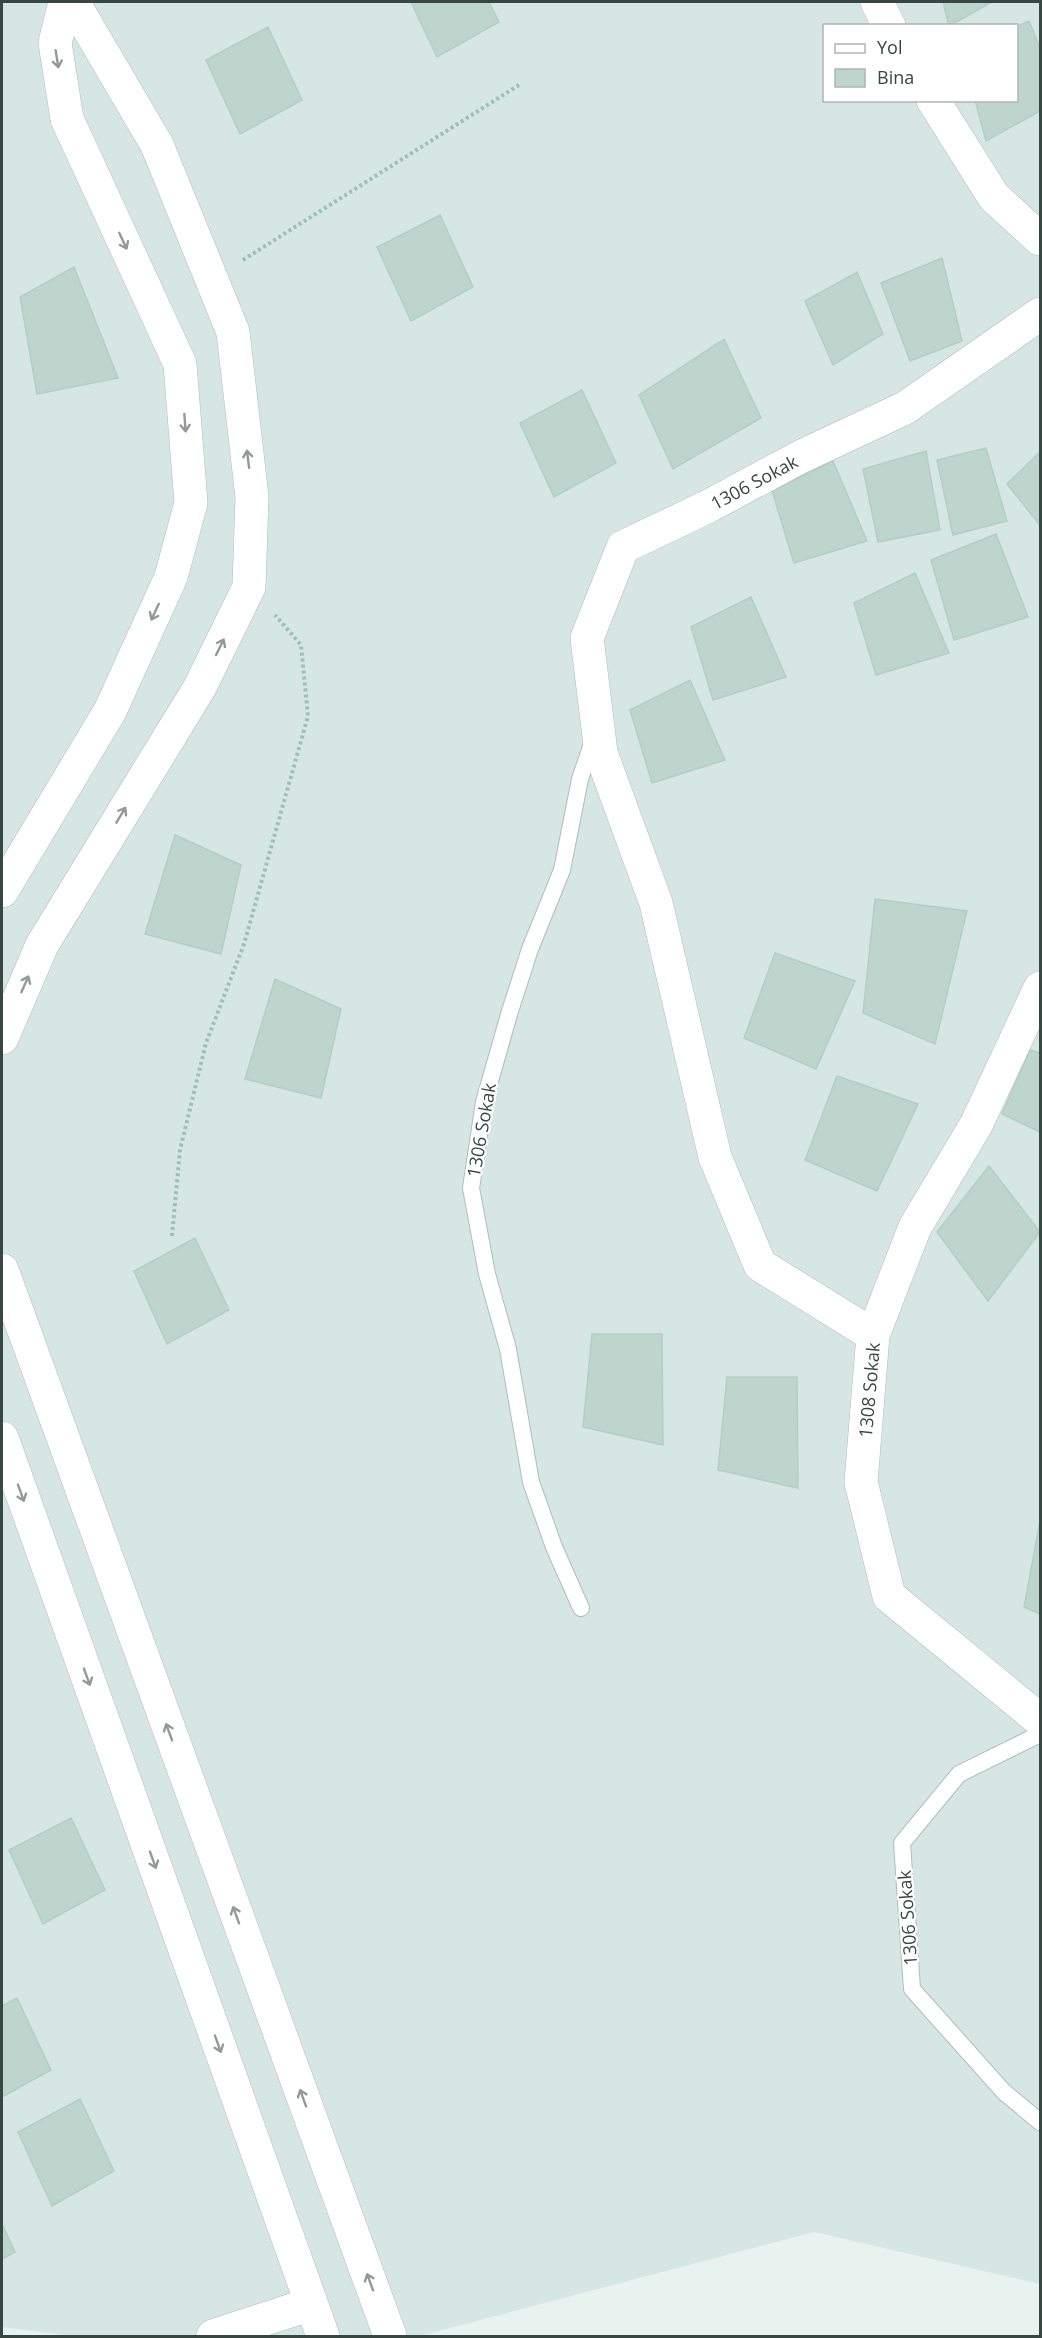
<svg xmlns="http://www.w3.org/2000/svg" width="1042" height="2338" viewBox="0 0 1042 2338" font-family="'Open Sans',sans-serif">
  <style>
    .residential { fill: #d6e7e3; fill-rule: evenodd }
    .building { fill: #bed5cd; stroke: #b1cfc5; stroke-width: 1.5 }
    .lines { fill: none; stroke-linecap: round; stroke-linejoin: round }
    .service-casing { stroke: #abbfb9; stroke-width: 18 }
    .minor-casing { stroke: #abbfb9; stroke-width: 34 }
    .tertiary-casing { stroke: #abbfb9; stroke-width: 34 }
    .path { stroke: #9cc0b5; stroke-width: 4; stroke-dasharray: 3 3; stroke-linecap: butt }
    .service { stroke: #fff; stroke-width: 16 }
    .minor { stroke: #fff; stroke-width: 33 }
    .tertiary { stroke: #fff; stroke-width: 33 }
    .oneway { stroke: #919a96 }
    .labels { text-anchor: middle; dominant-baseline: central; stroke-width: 4.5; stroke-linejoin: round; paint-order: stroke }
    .street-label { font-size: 18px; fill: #374741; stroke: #fff }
  </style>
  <rect width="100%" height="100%" fill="#e8f3f0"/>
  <path class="residential" d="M2,2H1040V2284L814,2232L420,2336H72L2,2327ZM824,26H1016V100H824Z"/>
  <path class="building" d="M411,2H489L499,22L437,57Z
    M943,2H992L949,26Z
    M1029,21L1040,48V111L986,141L975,100H1016V27Z
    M268,27L302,100L240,134L206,60Z
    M440,215L473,287L411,321L377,247Z
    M942,258L962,341L910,361L881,283Z
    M74,267L118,378L37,394L20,297Z
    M857,272L883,334L833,365L805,301Z
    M724,339L761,418L673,469L639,395Z
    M582,390L616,463L554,497L520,423Z
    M986,448L1007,521L953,535L937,460Z
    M926,451L940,530L878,542L863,469Z
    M1040,452V525L1007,484Z
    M833,461L867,541L794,563L772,491Z
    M996,534L1028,617L954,640L931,560Z
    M915,573L949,653L876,675L854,603Z
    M751,597L786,677L713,700L691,627Z
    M690,680L725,760L652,783L630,710Z
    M175,835L241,865L221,954L145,934Z
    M875,899L967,911L935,1044L863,1013Z
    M775,953L855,981L816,1069L744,1038Z
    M275,979L341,1009L321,1098L245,1079Z
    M1030,1050L1040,1053V1132L1002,1114Z
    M837,1076L918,1104L877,1191L805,1160Z
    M989,1166L1040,1232L988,1301L937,1232Z
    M195,1238L229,1310L167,1344L134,1271Z
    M592,1334H662L663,1445L583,1427Z
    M727,1377H797L798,1488L718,1470Z
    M1040,1521V1614L1024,1607Z
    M71,1818L105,1890L43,1924L9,1850Z
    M17,1998L51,2070L2,2097V2006Z
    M80,2099L114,2171L52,2206L18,2132Z
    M2,2224L15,2252L2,2259Z"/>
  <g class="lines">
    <g class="service-casing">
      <path id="service" d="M581,1608L554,1547L531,1482L508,1349L487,1274L471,1188L484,1102L510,1011L530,949L562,870L580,779L593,741
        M1040,1734L959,1774L902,1843L912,1989L1004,2092L1040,2122"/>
    </g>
    <g class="minor-casing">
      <path id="minor" d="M877,2L889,26
        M933,100L994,197L1040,239
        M873,1335L760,1265L715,1157L656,903L601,753L587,638L623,547L707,507L800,457L905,408L1040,314
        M213,2336L311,2304"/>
    </g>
    <g class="tertiary-casing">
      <path id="tertiary" d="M2,891L110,711L171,577L191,503L180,364L67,119L55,43L65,2
        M1040,988L976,1125L915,1227L873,1335L861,1482L889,1596L1040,1720
        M2,1038L42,945L200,687L249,587L252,497L233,332L157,145L73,2
        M2,1270L390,2336
        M2,1438L323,2336"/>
    </g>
    <path class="path" d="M243,260L519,85
      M172,1236L180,1150L206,1043L244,944L308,716L301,645L275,615"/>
    <use href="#service" class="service"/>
    <use href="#minor" class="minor"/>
    <use href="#tertiary" class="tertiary"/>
  </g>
  <defs><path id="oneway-shaft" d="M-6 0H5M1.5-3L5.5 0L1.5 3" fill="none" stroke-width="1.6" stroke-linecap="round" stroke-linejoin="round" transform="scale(1.5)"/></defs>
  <g class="oneway">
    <use href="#oneway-shaft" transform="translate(57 59) rotate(81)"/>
    <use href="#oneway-shaft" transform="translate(123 241) rotate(65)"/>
    <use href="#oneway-shaft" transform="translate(185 423) rotate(86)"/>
    <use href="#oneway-shaft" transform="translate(248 459) rotate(-97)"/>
    <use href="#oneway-shaft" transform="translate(155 612) rotate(115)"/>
    <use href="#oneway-shaft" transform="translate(220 647) rotate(-64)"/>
    <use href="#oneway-shaft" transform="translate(121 815) rotate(-59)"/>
    <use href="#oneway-shaft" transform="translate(25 984) rotate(-66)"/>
    <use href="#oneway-shaft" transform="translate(21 1493) rotate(70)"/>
    <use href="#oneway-shaft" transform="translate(87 1677) rotate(70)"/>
    <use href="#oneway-shaft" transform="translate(169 1732) rotate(-110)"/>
    <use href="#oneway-shaft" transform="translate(153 1860) rotate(70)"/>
    <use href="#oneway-shaft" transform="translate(236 1915) rotate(-110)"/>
    <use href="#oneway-shaft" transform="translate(218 2044) rotate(70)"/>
    <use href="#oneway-shaft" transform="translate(303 2098) rotate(-110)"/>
    <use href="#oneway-shaft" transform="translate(370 2282) rotate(-110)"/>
  </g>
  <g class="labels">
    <g class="street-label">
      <text transform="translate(754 482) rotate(-28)">1306 Sokak</text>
      <text transform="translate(481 1130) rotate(-80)">1306 Sokak</text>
      <text transform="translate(869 1390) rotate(-85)">1308 Sokak</text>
      <text transform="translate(907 1918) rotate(-94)">1306 Sokak</text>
    </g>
  </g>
  <rect width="1042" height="2338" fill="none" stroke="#374741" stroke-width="6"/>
  <rect x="823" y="24" width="195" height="78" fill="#ffffff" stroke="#afb5b3" stroke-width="1.5"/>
  <rect x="835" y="44" width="30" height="9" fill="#ffffff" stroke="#afb5b3" stroke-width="1.5"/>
  <text x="877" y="54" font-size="18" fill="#374741">Yol</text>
  <rect x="835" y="69" width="30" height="18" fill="#bed5cd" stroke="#afb5b3" stroke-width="1.5"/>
  <text x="877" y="84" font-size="18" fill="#374741">Bina</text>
</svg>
